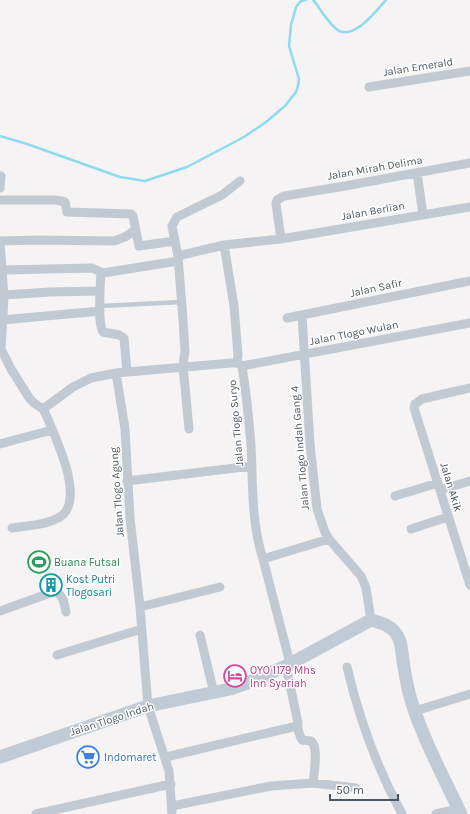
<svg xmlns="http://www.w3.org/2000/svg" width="470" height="814" viewBox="0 0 470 814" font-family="Karla,sans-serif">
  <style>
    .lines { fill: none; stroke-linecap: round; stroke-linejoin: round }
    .stream { stroke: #90daee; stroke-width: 2.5 }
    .lane { stroke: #c1cad2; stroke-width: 4.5 }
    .street { stroke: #c1cad2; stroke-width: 9 }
    .secondary { stroke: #c1cbd6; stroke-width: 13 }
    .labels { text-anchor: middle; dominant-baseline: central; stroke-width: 3; stroke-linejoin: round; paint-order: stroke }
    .street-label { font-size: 11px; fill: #4a5661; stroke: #fff }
    .leisure-label { font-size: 11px; fill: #27864d; stroke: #fff; text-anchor: start }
    .culture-label { font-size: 11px; fill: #0d838f; stroke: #fff; text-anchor: start }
    .hotel-label { font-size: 11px; fill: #b23c85; stroke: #fff; text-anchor: start }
    .shop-label { font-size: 11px; fill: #366cbe; stroke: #fff; text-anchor: start }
  </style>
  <rect width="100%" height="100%" fill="#f5f3f3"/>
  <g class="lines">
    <path class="stream" d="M313,0C319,6 322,14 328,20C330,23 336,29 339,31C356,38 376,11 386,0
      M0,136L27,144L120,177L145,181L187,167L244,137L266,122L285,106L296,92L298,86L299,79L289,46L291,25L296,7L301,1L306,0"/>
    <path class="lane" d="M100,306L182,302"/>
    <path class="street" d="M369,87L470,71
      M417,173L423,214
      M0,188L1,176
      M0,200H56L65,202L67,212L131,214L133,216L139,246L175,241
      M281,239L276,204L277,200L284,196L345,186L470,163
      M0,241L4,297L1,349L11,369L30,399L34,403L43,409
      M0,241L38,240L114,241L125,237L135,230
      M224,245L234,306L238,355L237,363
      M178,256L224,245L281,239L470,207
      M3,270L92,268L103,273L178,261
      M100,291L101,272
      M4,295L50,292L100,291C100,302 98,323 103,332L119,335L124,338L127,372
      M302,316L310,444L317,509L325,532L329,539L361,576L366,588L371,620
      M287,318L470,281
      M2,320L100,311
      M242,366L470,323
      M116,373L125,429L130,518L140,607L148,706L169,771L172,814
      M470,388L422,399L415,404L414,408L470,585
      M43,409L73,387L91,378L116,373L231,363C235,363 239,362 242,366C246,392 249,419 251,445C253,484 251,522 263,559L290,663
      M189,429L183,366L185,351L183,320L178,256L172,226L177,217L222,195L240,181
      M0,444L52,430
      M127,481L252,466
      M440,490L470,481
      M395,496L438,483
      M12,528C27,526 46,525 60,517C86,500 56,439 47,417L43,409
      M411,529L448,517
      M263,559L329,539
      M140,607L220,587
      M0,611L56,591C64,597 64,603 66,612
      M200,635L214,693
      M57,655L142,629
      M286,666L298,723C297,728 299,734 302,740L311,741C319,748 314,772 313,783
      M347,667C359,718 377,768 402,814
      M415,711L470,694
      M166,757L297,726
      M172,806L271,786L313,783L356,788
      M36,814L171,784
      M436,814L458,809"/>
    <path class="secondary" d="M0,757L148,706L230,689L247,683L286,666L371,620C382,623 393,626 398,637C402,644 402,653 403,661C405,674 407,687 411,700C423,739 443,776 461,814"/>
  </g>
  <defs>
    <g id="stadium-ring" transform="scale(1.15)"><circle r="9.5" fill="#fff" stroke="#2e9e5b" stroke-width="1.5"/><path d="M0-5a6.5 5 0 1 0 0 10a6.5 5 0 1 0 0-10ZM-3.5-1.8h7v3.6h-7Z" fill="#2e9e5b"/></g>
    <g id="building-ring" transform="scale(1.15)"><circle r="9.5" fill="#fff" stroke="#0f9aa8" stroke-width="1.5"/><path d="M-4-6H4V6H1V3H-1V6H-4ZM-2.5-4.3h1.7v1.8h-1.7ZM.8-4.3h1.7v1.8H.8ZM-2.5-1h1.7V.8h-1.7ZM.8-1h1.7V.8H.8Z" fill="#0f9aa8"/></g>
    <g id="hotel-ring" transform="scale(1.15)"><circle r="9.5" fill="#fff" stroke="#d1479c" stroke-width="1.5"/><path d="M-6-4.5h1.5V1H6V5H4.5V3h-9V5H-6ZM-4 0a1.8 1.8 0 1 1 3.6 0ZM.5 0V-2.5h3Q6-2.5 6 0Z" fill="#d1479c"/></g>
    <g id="supermarket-ring" transform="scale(1.15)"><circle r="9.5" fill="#fff" stroke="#3f7fe0" stroke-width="1.5"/><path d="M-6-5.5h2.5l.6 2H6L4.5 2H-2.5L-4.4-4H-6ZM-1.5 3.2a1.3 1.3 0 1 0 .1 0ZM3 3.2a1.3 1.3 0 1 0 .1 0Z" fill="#3f7fe0"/></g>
  </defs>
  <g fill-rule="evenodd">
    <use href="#stadium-ring" x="39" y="562"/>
    <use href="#building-ring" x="51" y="585"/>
    <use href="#hotel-ring" x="235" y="676"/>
    <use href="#supermarket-ring" x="88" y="757"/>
  </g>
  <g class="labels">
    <g class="street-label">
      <text transform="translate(418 67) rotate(-9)">Jalan Emerald</text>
      <text transform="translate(375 168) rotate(-10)">Jalan Mirah Delima</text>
      <text transform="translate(373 211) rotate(-10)">Jalan Berlian</text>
      <text transform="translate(376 288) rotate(-12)">Jalan Safir</text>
      <text transform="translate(354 333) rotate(-11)">Jalan Tlogo Wulan</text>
      <text transform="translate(236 423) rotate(-95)">Jalan Tlogo Suryo</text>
      <text transform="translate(300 448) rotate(-95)">Jalan Tlogo Indah Gang 4</text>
      <text transform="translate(451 487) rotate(73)">Jalan Akik</text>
      <text transform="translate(117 492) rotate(-94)">Jalan Tlogo Agung</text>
      <text transform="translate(112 719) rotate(-18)">Jalan Tlogo Indah</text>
    </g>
    <g class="leisure-label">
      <text x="54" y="562">Buana Futsal</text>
    </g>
    <g class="culture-label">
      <text x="66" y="579">Kost Putri<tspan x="66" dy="13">Tlogosari</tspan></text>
    </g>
    <g class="hotel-label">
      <text x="250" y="670">OYO 1179 Mhs<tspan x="250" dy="13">Inn Syariah</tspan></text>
    </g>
    <g class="shop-label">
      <text x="104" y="757">Indomaret</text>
    </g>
  </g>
  <path d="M330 794v6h68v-6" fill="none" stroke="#4a5661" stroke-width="2"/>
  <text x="336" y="794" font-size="12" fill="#4a5661" stroke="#ffffff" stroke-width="3" paint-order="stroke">50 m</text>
</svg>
